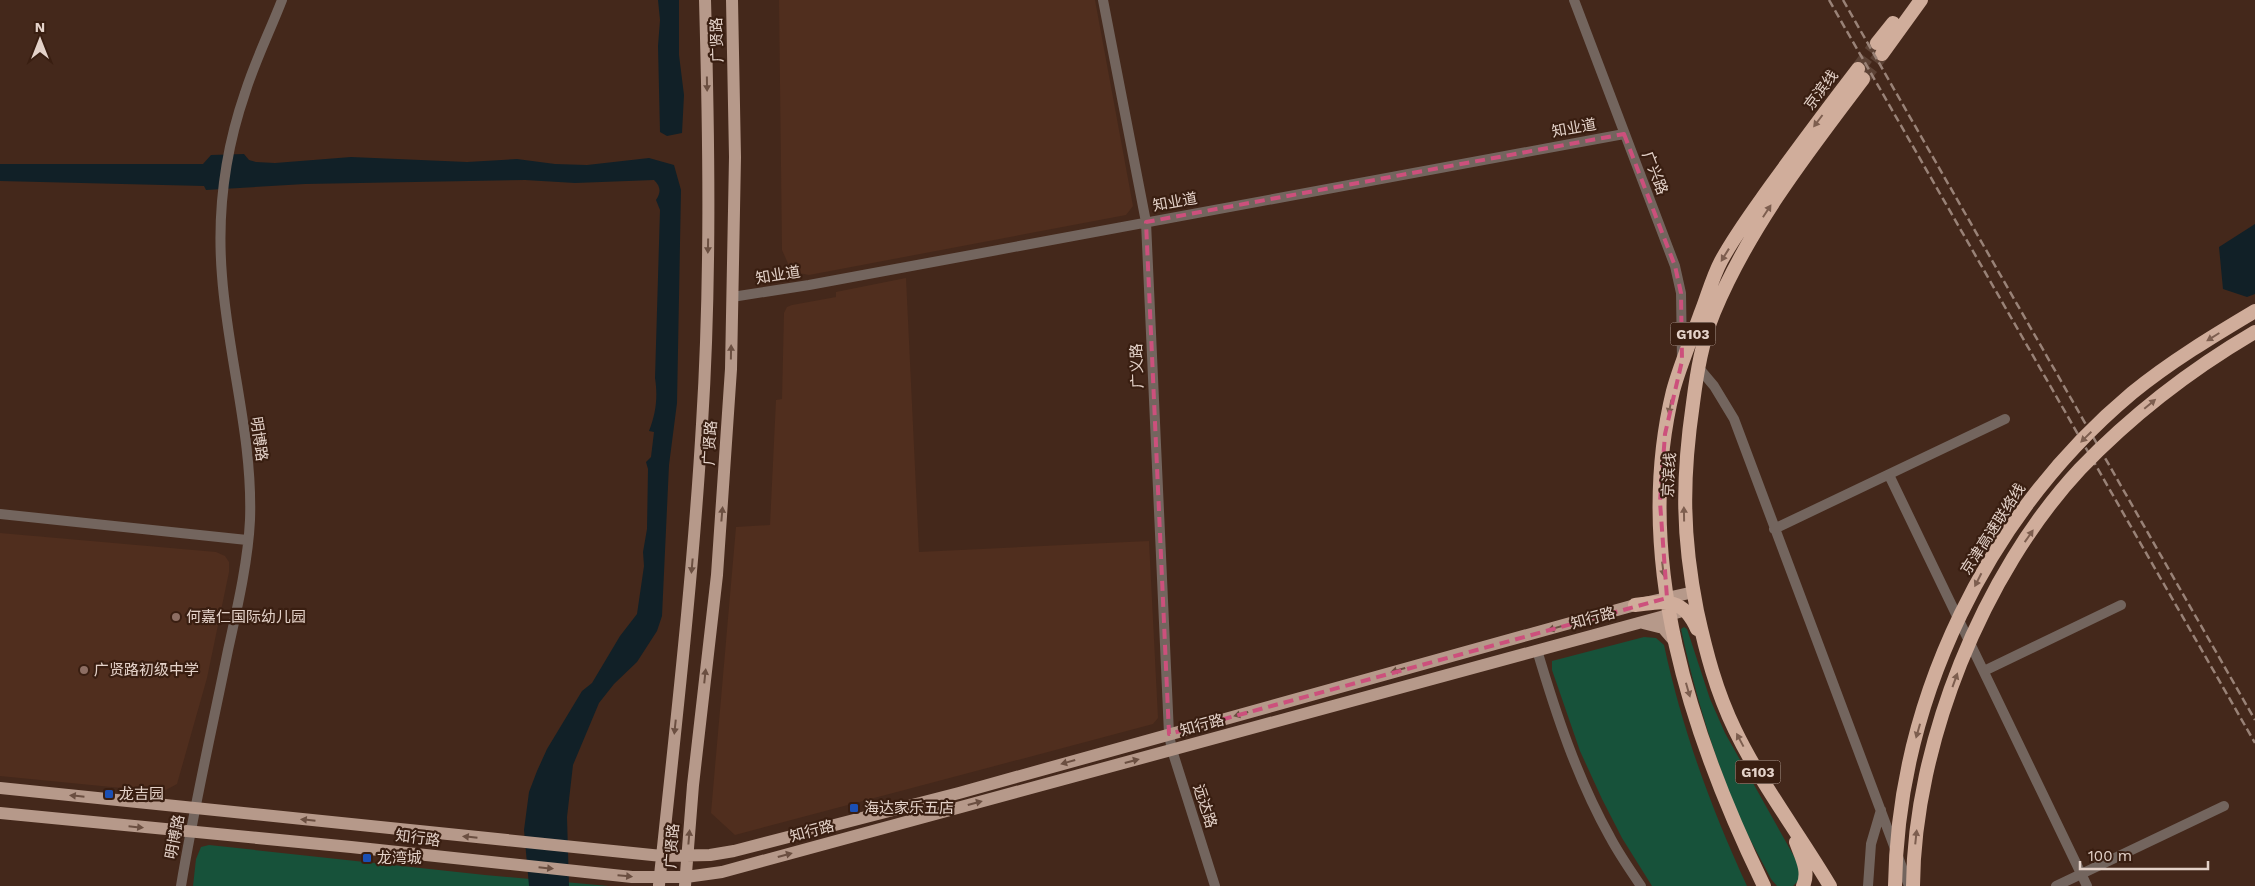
<svg xmlns="http://www.w3.org/2000/svg" width="2255" height="886" viewBox="0 0 2255 886" font-family="'Work Sans','Noto Sans SC',sans-serif">
  <style>
    .built { fill: #502e1e }
    .green { fill: #17523a }
    .water { fill: #112027 }
    .lines { fill: none; stroke-linecap: round; stroke-linejoin: round }
    .highway-tunnel { stroke: #5c4235; stroke-width: 14; stroke-dasharray: 14 7; stroke-linecap: butt }
    .minor { stroke: #73655e; stroke-width: 10 }
    .major { stroke: #b6998a; stroke-width: 12 }
    .highway { stroke: #d0ad9b; stroke-width: 14 }
    .rail { stroke: #998277; stroke-width: 2.5; stroke-dasharray: 8 4; stroke-linecap: butt }
    .highway-bridge { stroke: #d0ad9b; stroke-width: 14 }
    .oneway { fill: #6b4f41 }
    .oneway2 { fill: #7d5e4f }
    .marked { fill: none; stroke: #cc507c; stroke-width: 4; stroke-dasharray: 10 6; stroke-linejoin: round }
    .education-dot { fill: #8d6e63; stroke: #391e11; stroke-width: 2 }
    .transit-dot { fill: #1a4fb4; stroke: #391e11; stroke-width: 2 }
    .labels { text-anchor: middle; dominant-baseline: central; stroke-width: 4.5; stroke-linejoin: round; paint-order: stroke }
    .shield { fill: #391e11; stroke: #b19c92; stroke-width: 1 }
    .shield-label { font-size: 14px; font-weight: bold; fill: #e4d2c9 }
    .street-label { font-size: 15px; fill: #e4d2c9; stroke: #391e11 }
    .poi-label { font-size: 15px; fill: #e4d2c9; stroke: #391e11; text-anchor: start }
  </style>
  <rect width="100%" height="100%" fill="#44281b"/>
  <path class="built" d="M779,0H1095L1133,206L1126,215L809,275L799,273L790,268L782,250Z
    M906,278L919,552L1149,541L1158,718L1153,724L735,835L711,813L736,527L770,525L776,400L782,399L784,313L787,307L792,305L836,297V292Z
    M0,533L216,552L225,556L229,562V572L207,678L177,784L162,792L0,776Z"/>
  <path class="green" d="M1684,627L1687,629L1710,699L1725,733L1800,867V879L1793,886H1777L1771,879C1759,855 1745,832 1735,807C1712,750 1694,690 1681,629Z
    M1644,637L1656,638L1664,645C1682,729 1711,808 1747,886H1652L1622,838L1602,799L1580,751L1552,670V661Z
    M209,845L485,875L609,886H193L196,859L201,847Z"/>
  <path class="water" d="M658,0H679V55L684,95L682,133L667,136L660,132L658,46L660,20Z
    M244,154L249,160L256,162L275,163L351,157L467,162L517,159L555,164L587,165L649,158L674,165L681,190L677,403L669,465L662,616L657,631L637,662L614,684L599,703L573,765L567,817L569,886H529L524,830L529,792L537,771L547,749L582,691L592,683L620,636L637,614L644,566L643,552L647,529L648,469L646,462L651,457L654,432L649,431C656,413 658,397 655,378L660,210L656,200C661,192 661,187 654,180L575,183L525,180L305,184L206,190L204,186L0,181V164H203L211,155Z
    M2255,224V294L2247,297L2223,289L2219,247Z"/>
  <g class="lines">
    <path class="highway-tunnel" d="M1858,69L1877,43
      M1863,79L1882,54"/>
    <path class="minor" d="M1103,0L1146,222L1169,734L1172,750L1215,886
      M1574,0L1675,266L1681,293L1682,360
      M732,297L809,285L1624,134
      M1698,367L1714,386L1734,419L1909,886
      M1889,475L2087,886
      M0,514L247,540
      M1774,529L2005,419
      M1537,650C1556,714 1577,778 1610,837C1619,854 1630,870 1641,886
      M1984,671L2121,605
      M181,886C194,807 212,729 228,650C237,609 248,562 250,520C253,438 228,358 222,276C217,215 225,151 245,93C255,61 270,31 282,0
      M1868,886L1871,844L1881,810
      M2056,886L2224,806"/>
    <path class="major" d="M1643,623L1663,628L1676,643
      M0,788L662,856L710,855L734,851L959,793L1635,605L1694,592
      M0,813L351,847L632,877H686L722,872L1679,612
      M659,885C675,732 693,578 702,424C711,282 709,141 705,0
      M685,886L693,785L717,575L731,369L735,157L732,0"/>
    <path class="highway" d="M1877,43L1893,23
      M1882,54L1921,0
      M1635,605C1665,601 1683,597 1697,629
      M1796,842C1801,856 1810,871 1803,886
      M1764,886C1691,736 1632,559 1673,391C1680,365 1691,340 1700,315C1707,298 1712,278 1721,261C1735,235 1753,211 1770,187C1799,147 1828,108 1858,69
      M1830,886C1799,834 1761,784 1735,730C1716,691 1706,652 1697,611C1682,535 1682,479 1693,403C1697,372 1702,341 1714,312C1750,226 1807,153 1863,79"/>
    <path class="rail" d="M1829,0L2255,743
      M1843,0L2255,720"/>
    <path class="highway-bridge" d="M1895,886C1898,698 1988,514 2132,393C2170,362 2213,336 2255,311
      M1913,886C1914,744 1983,573 2080,469C2132,415 2190,370 2255,332"/>
  </g>
  <defs><path id="oneway-solid" d="M-6-.8H1V-3.2L6.5 0L1 3.2V.8H-6Z" transform="scale(1.25)"/></defs>
  <g class="oneway">
    <use href="#oneway-solid" transform="translate(707 84) rotate(89)"/>
    <use href="#oneway-solid" transform="translate(708 246) rotate(91)"/>
    <use href="#oneway-solid" transform="translate(731 352) rotate(-89)"/>
    <use href="#oneway-solid" transform="translate(722 514) rotate(-85)"/>
    <use href="#oneway-solid" transform="translate(692 566) rotate(95)"/>
    <use href="#oneway-solid" transform="translate(1555 628) rotate(164)"/>
    <use href="#oneway-solid" transform="translate(1398 670) rotate(164)"/>
    <use href="#oneway-solid" transform="translate(705 676) rotate(-84)"/>
    <use href="#oneway-solid" transform="translate(1241 714) rotate(164)"/>
    <use href="#oneway-solid" transform="translate(675 727) rotate(96)"/>
    <use href="#oneway-solid" transform="translate(1132 761) rotate(-15)"/>
    <use href="#oneway-solid" transform="translate(1068 762) rotate(164)"/>
    <use href="#oneway-solid" transform="translate(77 796) rotate(-174)"/>
    <use href="#oneway-solid" transform="translate(975 803) rotate(-15)"/>
    <use href="#oneway-solid" transform="translate(308 820) rotate(-174)"/>
    <use href="#oneway-solid" transform="translate(136 827) rotate(6)"/>
    <use href="#oneway-solid" transform="translate(470 837) rotate(-174)"/>
    <use href="#oneway-solid" transform="translate(689 837) rotate(-85)"/>
    <use href="#oneway-solid" transform="translate(785 855) rotate(-15)"/>
    <use href="#oneway-solid" transform="translate(546 868) rotate(6)"/>
    <use href="#oneway-solid" transform="translate(625 876) rotate(5)"/>
  </g>
  <g class="oneway2">
    <use href="#oneway-solid" transform="translate(1818 121) rotate(127)"/>
    <use href="#oneway-solid" transform="translate(1767 211) rotate(-57)"/>
    <use href="#oneway-solid" transform="translate(1725 255) rotate(122)"/>
    <use href="#oneway-solid" transform="translate(2213 337) rotate(148)"/>
    <use href="#oneway-solid" transform="translate(2150 404) rotate(-40)"/>
    <use href="#oneway-solid" transform="translate(1670 407) rotate(101)"/>
    <use href="#oneway-solid" transform="translate(2086 437) rotate(136)"/>
    <use href="#oneway-solid" transform="translate(1684 514) rotate(-91)"/>
    <use href="#oneway-solid" transform="translate(2029 536) rotate(-55)"/>
    <use href="#oneway-solid" transform="translate(1663 569) rotate(83)"/>
    <use href="#oneway-solid" transform="translate(1978 580) rotate(117)"/>
    <use href="#oneway-solid" transform="translate(1955 680) rotate(-70)"/>
    <use href="#oneway-solid" transform="translate(1688 690) rotate(74)"/>
    <use href="#oneway-solid" transform="translate(1918 731) rotate(106)"/>
    <use href="#oneway-solid" transform="translate(1740 740) rotate(-118)"/>
    <use href="#oneway-solid" transform="translate(1916 837) rotate(-84)"/>
  </g>
  <path class="marked" d="M1624,134L1675,266L1681,293L1682,361L1665,434L1660,502L1667,598L1169,734L1146,222Z"/>
  <g class="education-dot">
    <circle cx="176" cy="617" r="5"/>
    <circle cx="84" cy="670" r="5"/>
  </g>
  <g class="transit-dot">
    <rect x="104" y="789" width="10" height="10" rx="2.5"/>
    <rect x="849" y="803" width="10" height="10" rx="2.5"/>
    <rect x="362" y="853" width="10" height="10" rx="2.5"/>
  </g>
  <g class="labels">
    <g class="shield">
      <rect x="1670.5" y="322.5" width="45" height="23" rx="4"/>
      <rect x="1735.5" y="760.5" width="45" height="23" rx="4"/>
    </g>
    <g class="shield-label">
      <text x="1693" y="334">G103</text>
      <text x="1758" y="772">G103</text>
    </g>
    <g class="street-label">
      <text transform="translate(717 40) rotate(-92)">广贤路</text>
      <text transform="translate(1821 90) rotate(-53)">京滨线</text>
      <text transform="translate(1574 128) rotate(-10)">知业道</text>
      <text transform="translate(1655 173) rotate(69)">广兴路</text>
      <text transform="translate(1175 202) rotate(-10)">知业道</text>
      <text transform="translate(778 275) rotate(-9)">知业道</text>
      <text transform="translate(1137 366) rotate(-92)">广义路</text>
      <text transform="translate(259 439) rotate(82)">明博路</text>
      <text transform="translate(710 443) rotate(-87)">广贤路</text>
      <text transform="translate(1669 475) rotate(-87)">京滨线</text>
      <text transform="translate(1993 529) rotate(-57)">京津高速联络线</text>
      <text transform="translate(1593 618) rotate(-15)">知行路</text>
      <text transform="translate(1202 725) rotate(-15)">知行路</text>
      <text transform="translate(1205 806) rotate(72)">远达路</text>
      <text transform="translate(812 831) rotate(-15)">知行路</text>
      <text transform="translate(175 837) rotate(-79)">明博路</text>
      <text transform="translate(418 838) rotate(7)">知行路</text>
      <text transform="translate(672 846) rotate(-86)">广贤路</text>
    </g>
    <g class="poi-label">
      <text x="186" y="617">何嘉仁国际幼儿园</text>
      <text x="94" y="670">广贤路初级中学</text>
      <text x="119" y="794">龙吉园</text>
      <text x="864" y="808">海达家乐五店</text>
      <text x="377" y="858">龙湾城</text>
    </g>
  </g>
  <g transform="translate(40 40)" stroke="#391e11" stroke-width="4" paint-order="stroke">
  <path d="M0-4L9 19L0 12L-9 19Z" fill="#e4d2c9"/>
  <text y="-8" font-size="14" font-weight="bold" text-anchor="middle" fill="#e4d2c9">N</text>
  </g>
  <path d="M2080 861v8h128v-8" fill="none" stroke="#e4d2c9" stroke-width="2.5"/>
  <text x="2088" y="861" font-size="15" fill="#e4d2c9" stroke="#391e11" stroke-width="4" paint-order="stroke">100 m</text>
</svg>
